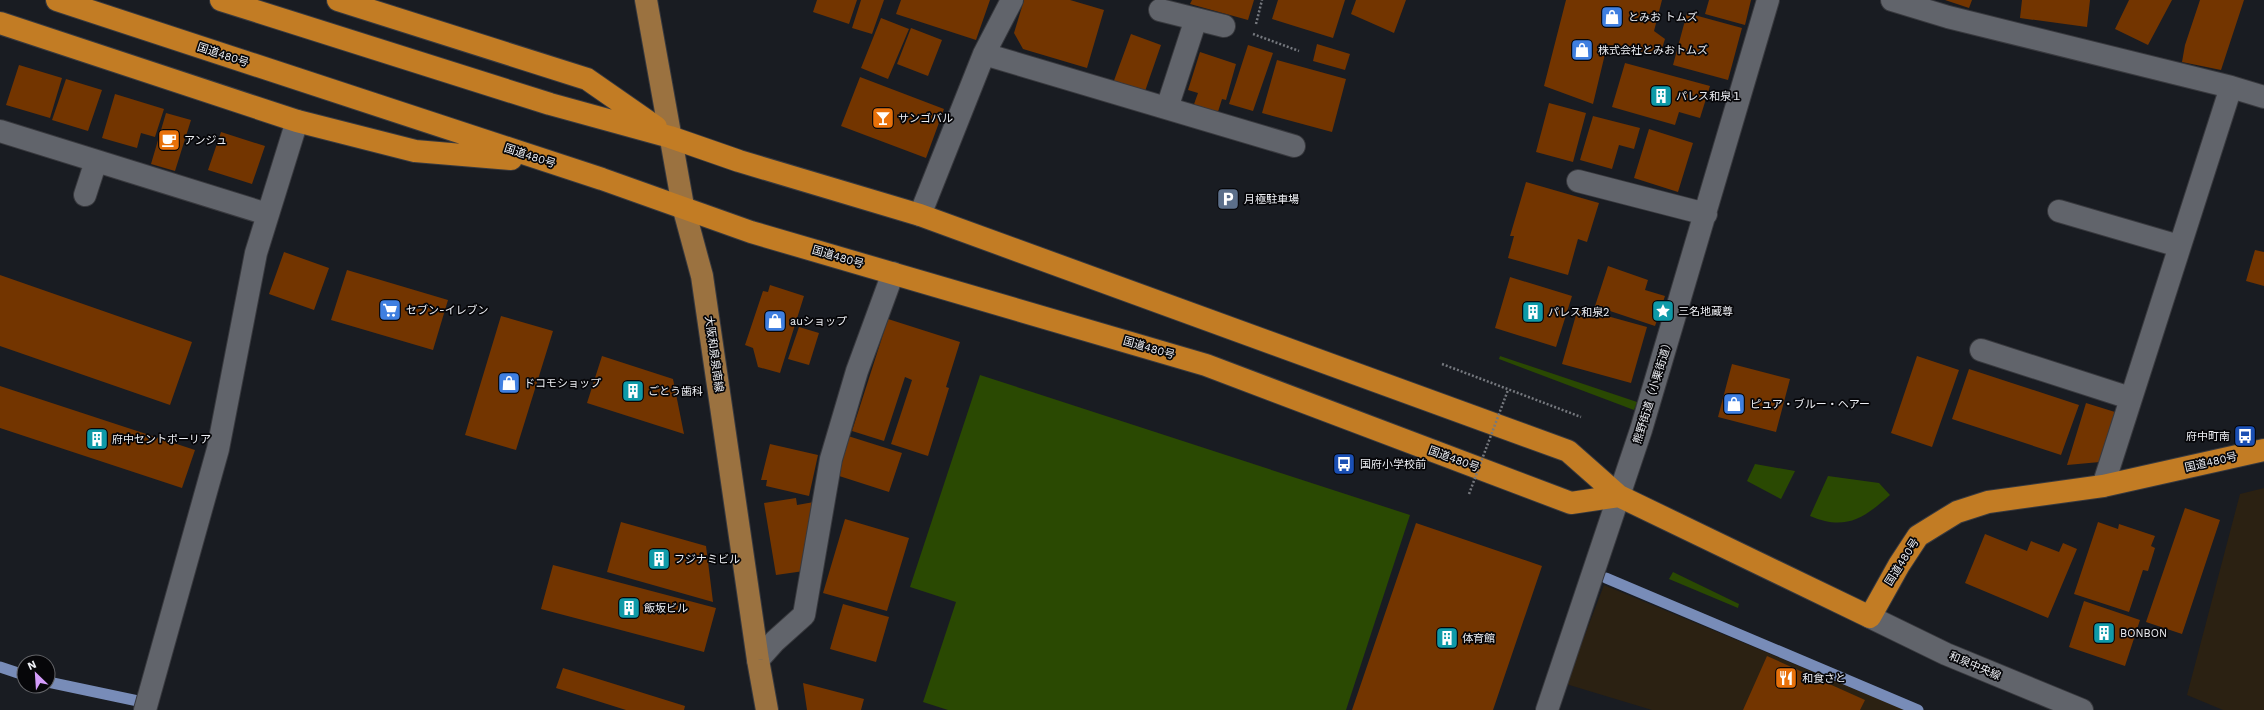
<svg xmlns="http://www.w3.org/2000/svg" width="2264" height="710" viewBox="0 0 2264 710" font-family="'Work Sans','Noto Sans JP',sans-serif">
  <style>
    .commercial { fill: #2b2112 }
    .green { fill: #2a4902 }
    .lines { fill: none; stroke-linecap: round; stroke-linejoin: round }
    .stream { stroke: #788cb8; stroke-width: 11 }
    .building { fill: #733500 }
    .minor-casing { stroke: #38393e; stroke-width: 24 }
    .major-casing { stroke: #38393e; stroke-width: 24 }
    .highway-casing { stroke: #38393e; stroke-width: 24 }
    .path { stroke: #75787e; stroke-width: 2.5; stroke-dasharray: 2 2; stroke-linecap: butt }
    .minor { stroke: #61646b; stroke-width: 22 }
    .major { stroke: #9b7240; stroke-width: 22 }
    .highway { stroke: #c27c24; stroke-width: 22 }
    .path-bridge { stroke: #75787e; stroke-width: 2.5; stroke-dasharray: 2 2; stroke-linecap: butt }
    .labels { text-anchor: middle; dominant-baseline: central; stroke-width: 3.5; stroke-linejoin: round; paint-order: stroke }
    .poi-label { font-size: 11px; fill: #edeff4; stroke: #060609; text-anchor: start }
    .street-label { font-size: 11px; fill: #edeff4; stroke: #060609 }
  </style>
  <rect width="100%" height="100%" fill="#191c22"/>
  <path class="commercial" d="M2264,488V710H2223L2187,695L2240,494Z
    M1604,585L1905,710H1652L1566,684Z"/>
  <path class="green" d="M1500,356L1637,402L1634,410L1499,359Z
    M980,375L1410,515L1346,710H948L923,702L956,602L910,587Z
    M1755,464L1795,471L1781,499L1747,481Z
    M1828,476L1879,483L1890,495C1863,519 1845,531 1810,516Z
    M1673,572L1739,604L1738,608L1669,579Z"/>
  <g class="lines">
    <path class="stream" d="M1606,578L1918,710
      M0,667L24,675
      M48,682L138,701"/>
  </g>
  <path class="building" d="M817,0H857L849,24L813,12Z
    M861,0H884L872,34L852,28Z
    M901,0H990L976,40L896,14Z
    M1024,0H1070L1104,10L1087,68L1023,49L1014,33Z
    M1192,0H1254L1248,20L1190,4Z
    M1278,0H1345L1333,38L1272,19Z
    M1356,0H1406L1394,33L1351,14Z
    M1566,0H1662L1654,31L1665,39L1660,55L1616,47L1605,54L1593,104L1544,86Z
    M1709,0H1751L1745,25L1705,14Z
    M1945,0H1972L1969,8Z
    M2022,0H2090L2087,27L2020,18Z
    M2129,0H2172L2148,45L2115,29Z
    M2200,0H2244L2221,70L2182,62L2185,45Z
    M1687,13L1742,28L1728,80L1673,65Z
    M881,18L909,29L888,79L861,68Z
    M911,28L942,40L928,76L897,64Z
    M1131,34L1161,45L1143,97L1112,86Z
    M1317,44L1350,54L1345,70L1313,61Z
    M1248,45L1273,53L1253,111L1229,104Z
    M1200,52L1236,64L1226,100L1222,99L1217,115L1193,107L1198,93L1188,90Z
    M1277,60L1346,79L1332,132L1262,113Z
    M1625,63L1710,86L1700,118L1679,112L1675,125L1612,107Z
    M19,65L62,78L50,118L6,105Z
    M860,77L944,109L926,158L841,126Z
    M66,79L102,90L88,131L52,120Z
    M115,94L164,109L155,137L141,133L137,148L102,138Z
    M1549,103L1586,113L1573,162L1536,152Z
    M166,113L191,120L175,171L151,164Z
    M1593,116L1640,128L1634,149L1619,145L1612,169L1580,160Z
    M1649,129L1693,143L1678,192L1634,178Z
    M221,132L265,146L252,184L208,170Z
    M1526,182L1599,203L1587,242L1578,239L1568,275L1508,258L1514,236H1510Z
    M2255,250L2264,252V286L2246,281Z
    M284,252L329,268L314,310L269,294Z
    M1608,266L1648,280L1645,290L1665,296L1655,326L1595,306Z
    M347,270L448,300L433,350L331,320Z
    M0,275L192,342L170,405L0,346Z
    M1510,277L1572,296L1556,347L1495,328Z
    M770,285L804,296L780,373L758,367L753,348L745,345L763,291L768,292Z
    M1578,308L1647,327L1631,383L1562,364Z
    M501,316L553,331L516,450L465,435Z
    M888,319L960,342L946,387L949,388L928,456L891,444L912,380L905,377L884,441L852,431Z
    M799,327L819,333L809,365L788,359Z
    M602,356L673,379L684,434L587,403Z
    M1917,356L1959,370L1932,447L1891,433Z
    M1732,364L1790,379L1776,432L1718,417Z
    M1969,369L2079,405L2061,455L1952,419Z
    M0,386L195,450L182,488L0,428Z
    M2086,403L2115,412L2100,462L2067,465Z
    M848,436L902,453L889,492L836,475Z
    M770,444L818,455L809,496L766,486L767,480H761Z
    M796,498L797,505L814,502L804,571L776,575L764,503Z
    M2185,508L2220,520L2182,634L2146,622Z
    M845,519L909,538L887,611L823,593Z
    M621,522L706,546L713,602L607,572Z
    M2098,522L2118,529L2119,524L2155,536L2151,546L2155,548L2148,571L2143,570L2129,612L2074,594Z
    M1416,523L1542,566L1493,710H1352Z
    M1985,534L2027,551L2031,541L2059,552L2063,543L2077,549L2048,618L1965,583Z
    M553,565L716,608L704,652L541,609Z
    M2084,601L2140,620L2125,666L2069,647Z
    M843,604L889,617L876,662L830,649Z
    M1767,656L1865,700L1860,710H1743Z
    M563,668L685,706L684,710H626L556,688Z
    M803,683L864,699L861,710H807Z"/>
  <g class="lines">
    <g class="minor-casing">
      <path id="minor" d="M1892,0L1948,17L2231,87L2264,97
        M1160,10L1224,26
        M984,54L1294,146
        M1167,108L1196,19
        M0,131L267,214
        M1578,181L1706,214
        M85,195L96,161
        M2059,211L2179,246
        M920,215L984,54L1012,0
        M1981,350L2130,398
        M2103,486L2231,87
        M1870,617L1946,654L2082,710
        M758,660L775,641L804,615L831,459L857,371L893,273
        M145,710L218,449L256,253L297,121
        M1547,710L1641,430L1768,0"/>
    </g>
    <g class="major-casing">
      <path id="major" d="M646,0L683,206L702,276L758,660L767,710"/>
    </g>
    <g class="highway-casing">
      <path id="highway" d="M57,0L602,179L751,232L1206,365L1571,503L1619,496
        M221,0L550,104L670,137L739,161L920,215L1568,451L1619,496L1870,617L1899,565L1918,536L1957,512L1988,502L2103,486L2264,450
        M338,0L587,79L656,127
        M0,23L297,121L415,151L511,159"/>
    </g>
    <path class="path" d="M1256,24L1262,0
      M1253,34L1299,51
      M1442,364L1581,417"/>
    <use href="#minor" class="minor"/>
    <use href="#major" class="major"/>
    <use href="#highway" class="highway"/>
    <path class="path-bridge" d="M1469,494L1508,390"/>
  </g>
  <defs>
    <g id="shop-square" transform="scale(1.15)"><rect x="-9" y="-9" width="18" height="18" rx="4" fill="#3f7fe0" stroke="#060609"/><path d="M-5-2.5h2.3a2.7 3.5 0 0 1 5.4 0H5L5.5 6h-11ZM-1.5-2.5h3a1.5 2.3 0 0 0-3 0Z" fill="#fff"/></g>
    <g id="building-square" transform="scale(1.15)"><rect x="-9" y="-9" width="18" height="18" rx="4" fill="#0f9aa8" stroke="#060609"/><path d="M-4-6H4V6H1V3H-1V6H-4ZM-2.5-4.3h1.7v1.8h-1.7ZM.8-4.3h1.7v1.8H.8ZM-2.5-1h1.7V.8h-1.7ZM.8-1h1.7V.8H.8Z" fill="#fff"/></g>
    <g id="bar-square" transform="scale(1.15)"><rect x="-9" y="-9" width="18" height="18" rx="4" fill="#e8710a" stroke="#060609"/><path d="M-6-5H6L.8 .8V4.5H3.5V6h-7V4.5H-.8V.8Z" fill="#fff"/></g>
    <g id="cafe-square" transform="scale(1.15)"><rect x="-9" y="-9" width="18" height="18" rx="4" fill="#e8710a" stroke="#060609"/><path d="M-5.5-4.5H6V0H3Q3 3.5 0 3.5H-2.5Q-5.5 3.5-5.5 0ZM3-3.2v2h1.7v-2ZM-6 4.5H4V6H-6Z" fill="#fff"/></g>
    <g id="parking-square" transform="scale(1.15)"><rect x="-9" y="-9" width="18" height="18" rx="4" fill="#5c6f8a" stroke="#060609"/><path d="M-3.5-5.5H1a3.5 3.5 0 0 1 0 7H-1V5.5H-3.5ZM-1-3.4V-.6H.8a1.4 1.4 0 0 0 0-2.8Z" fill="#fff"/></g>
    <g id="supermarket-square" transform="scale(1.15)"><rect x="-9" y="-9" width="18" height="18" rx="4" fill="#3f7fe0" stroke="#060609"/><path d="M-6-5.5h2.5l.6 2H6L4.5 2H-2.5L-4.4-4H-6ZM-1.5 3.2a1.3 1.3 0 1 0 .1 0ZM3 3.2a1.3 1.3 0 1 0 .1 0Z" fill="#fff"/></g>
    <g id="sight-square" transform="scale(1.15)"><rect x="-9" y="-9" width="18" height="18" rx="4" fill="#0f9aa8" stroke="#060609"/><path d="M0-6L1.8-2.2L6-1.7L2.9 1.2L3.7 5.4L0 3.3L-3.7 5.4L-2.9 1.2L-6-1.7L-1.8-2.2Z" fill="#fff"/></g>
    <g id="bus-square" transform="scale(1.15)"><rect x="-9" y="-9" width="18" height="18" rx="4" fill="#1a4fb4" stroke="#060609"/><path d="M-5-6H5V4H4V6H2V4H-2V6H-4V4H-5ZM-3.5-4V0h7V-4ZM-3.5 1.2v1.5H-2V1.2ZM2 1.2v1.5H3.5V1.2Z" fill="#fff"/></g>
    <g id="restaurant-square" transform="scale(1.15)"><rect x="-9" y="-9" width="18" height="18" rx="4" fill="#e8710a" stroke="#060609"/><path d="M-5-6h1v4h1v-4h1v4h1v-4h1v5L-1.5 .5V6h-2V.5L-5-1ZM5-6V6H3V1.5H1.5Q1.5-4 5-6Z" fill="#fff"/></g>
  </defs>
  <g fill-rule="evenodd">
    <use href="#shop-square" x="1612" y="17"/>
    <use href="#shop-square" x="1582" y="50"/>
    <use href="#building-square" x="1661" y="96"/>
    <use href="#bar-square" x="883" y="118"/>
    <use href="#cafe-square" x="169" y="140"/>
    <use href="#parking-square" x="1228" y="199"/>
    <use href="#supermarket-square" x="390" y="310"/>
    <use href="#sight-square" x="1663" y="311"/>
    <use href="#building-square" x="1533" y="312"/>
    <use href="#shop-square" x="775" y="321"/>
    <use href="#shop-square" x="509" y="383"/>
    <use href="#building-square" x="633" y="391"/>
    <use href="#shop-square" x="1734" y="404"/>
    <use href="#bus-square" x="2245" y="436"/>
    <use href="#building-square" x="97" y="439"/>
    <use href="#bus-square" x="1344" y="464"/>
    <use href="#building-square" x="659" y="559"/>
    <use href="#building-square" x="629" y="608"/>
    <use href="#building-square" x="2104" y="633"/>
    <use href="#building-square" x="1447" y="638"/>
    <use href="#restaurant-square" x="1786" y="678"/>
  </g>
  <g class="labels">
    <g class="poi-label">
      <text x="1628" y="17">とみお トムズ</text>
      <text x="1598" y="50">株式会社とみおトムズ</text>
      <text x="1676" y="96">パレス和泉１</text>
      <text x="898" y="118">サンゴバル</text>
      <text x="184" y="140">アンジュ</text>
      <text x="1244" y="199">月極駐車場</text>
      <text x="406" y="310">セブン-イレブン</text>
      <text x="1678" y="311">三名地蔵尊</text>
      <text x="1548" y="312">パレス和泉2</text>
      <text x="790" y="321">auショップ</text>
      <text x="524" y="383">ドコモショップ</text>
      <text x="648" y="391">ごとう歯科</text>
      <text x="1750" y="404">ピュア・ブルー・ヘアー</text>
      <text x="2230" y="436" text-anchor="end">府中町南</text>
      <text x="112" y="439">府中セントポーリア</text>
      <text x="1360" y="464">国府小学校前</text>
      <text x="674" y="559">フジナミビル</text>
      <text x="644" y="608">飯坂ビル</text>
      <text x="2120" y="633">BONBON</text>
      <text x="1462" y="638">体育館</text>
      <text x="1802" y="678">和食さと</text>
    </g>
    <g class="street-label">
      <text transform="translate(223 55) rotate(18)">国道480号</text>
      <text transform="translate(530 156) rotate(18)">国道480号</text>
      <text transform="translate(838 257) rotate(16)">国道480号</text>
      <text transform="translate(1149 348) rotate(16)">国道480号</text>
      <text transform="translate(714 354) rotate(82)">大阪和泉泉南線</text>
      <text transform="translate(1653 391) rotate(-73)">熊野街道（小栗街道）</text>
      <text transform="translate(1454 459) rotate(20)">国道480号</text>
      <text transform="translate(2211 462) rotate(-13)">国道480号</text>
      <text transform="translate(1902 562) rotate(-58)">国道480号</text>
      <text transform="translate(1975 666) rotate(23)">和泉中央線</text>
    </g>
  </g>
  <g transform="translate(36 674) rotate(335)"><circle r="19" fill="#060609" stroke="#626367"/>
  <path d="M0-3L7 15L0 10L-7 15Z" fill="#d49cfb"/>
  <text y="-6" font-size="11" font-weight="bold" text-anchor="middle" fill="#edeff4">N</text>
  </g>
</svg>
